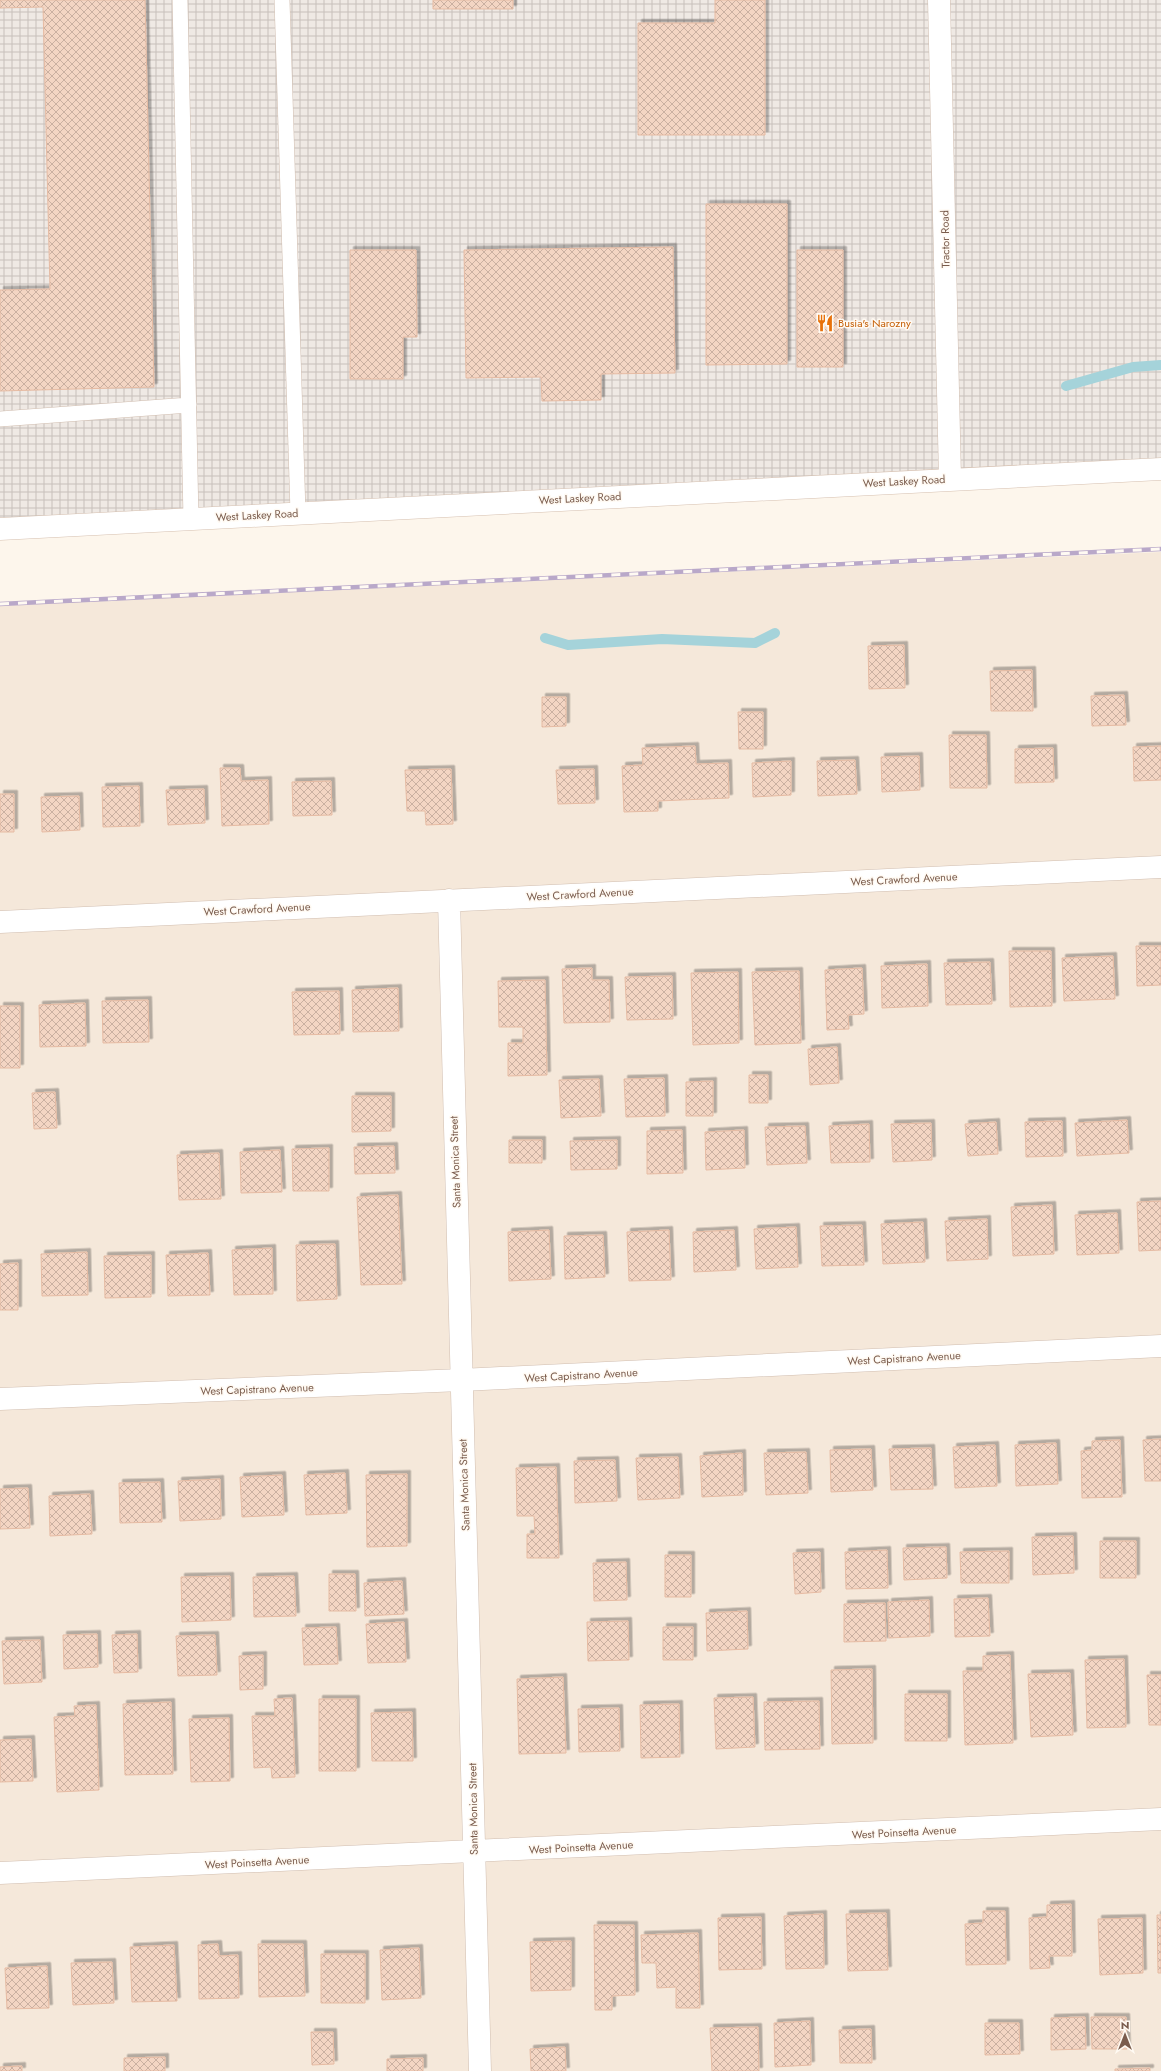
<svg xmlns="http://www.w3.org/2000/svg" width="1161" height="2071" viewBox="0 0 1161 2071" font-family="Jost,sans-serif">
  <style>
    .residential { fill: #f5e8da }
    .industrial { fill: url(#industrial-grid) }
    .lines { fill: none; stroke-linecap: round; stroke-linejoin: round }
    .stream { stroke: #a5d3da; stroke-width: 10 }
    .building { fill: url(#building-cross-hatch); stroke: #e6bba3; filter: url(#shadow) }
    .lane-casing { stroke: #d1beb0; stroke-width: 16 }
    .street-casing { stroke: #d1beb0; stroke-width: 23 }
    .secondary-casing { stroke: #d6c0b0; stroke-width: 23 }
    .lane { stroke: #fff; stroke-width: 15 }
    .street { stroke: #fff; stroke-width: 22 }
    .secondary { stroke: #fff; stroke-width: 22 }
    .rail-casing { stroke: #b9a8c9; stroke-width: 4.5 }
    .rail { stroke: #fffaf3; stroke-width: 3; stroke-dasharray: 9; stroke-linecap: butt }
    .labels { text-anchor: middle; dominant-baseline: central; stroke-width: 3; stroke-linejoin: round; paint-order: stroke }
    .street-label { font-size: 11px; fill: #7a5c4d; stroke: #fffaf3 }
    .food-label { font-size: 11px; fill: #c56008; stroke: #fffaf3; text-anchor: start }
  </style>
  <defs>
    <pattern id="industrial-grid" width="8" height="8" patternUnits="userSpaceOnUse"><rect width="8" height="8" fill="#efe9e4"/><path d="M0 4h8M4 0v8" fill="none" stroke="#c7c0bb"/></pattern>
    <pattern id="building-cross-hatch" width="8" height="8" patternUnits="userSpaceOnUse"><rect width="8" height="8" fill="#f3d5c3"/><path d="M0 0l8 8M0 8l8-8" fill="none" stroke="#cab0a1"/></pattern>
    <filter id="shadow"><feDropShadow dx="3.5" dy="-3.5" stdDeviation="0" flood-color="#0004"/></filter>
  </defs>
  <rect width="100%" height="100%" fill="#fdf6ec"/>
  <path class="residential" d="M1161,552V2071H0V605Z"/>
  <path class="industrial" d="M0,0H1161V468L0,529Z"/>
  <g class="lines">
    <path class="stream" d="M1066,386L1133,367L1161,365
      M545,638L568,645L662,639L755,643L775,633"/>
  </g>
  <path class="building" d="M0,0H145L154,387L0,391V290L50,289L43,7L0,8Z
    M433,0H513V9H433Z
    M715,0H765V135H638V23H715Z
    M706,204H787V364L706,365Z
    M673,247L675,373L601,374V400L542,401L541,377L466,378L464,250Z
    M350,250H416L417,337H403V379H350Z
    M797,250H843V367H797Z
    M904,645L905,688L869,689L868,646Z
    M1032,670L1033,711H991L990,671Z
    M1124,695L1126,725L1092,726L1091,696Z
    M542,697H566V726L542,727Z
    M738,712H763V749H739Z
    M949,735H986L987,788H950Z
    M695,746L696,764L728,763L729,798L658,801V811L624,812L622,766L643,765L642,748Z
    M1161,746V780L1134,781L1133,747Z
    M1053,748L1054,782L1015,783V749Z
    M919,756L920,790L882,792L881,757Z
    M855,760L857,794L818,796L817,761Z
    M791,761V795L753,797L752,763Z
    M220,768H240L241,781L268,780L269,824L222,826Z
    M451,769L453,824L426,825L425,811H407L405,770Z
    M594,769L595,803L558,804L556,770Z
    M331,781L332,815L293,816L292,782Z
    M139,786L140,826L103,827L102,787Z
    M204,789L205,823L168,825L166,790Z
    M0,794H14V832H0Z
    M79,796L80,830L42,832L41,797Z
    M1136,946H1161V985L1137,986Z
    M1009,951H1051L1052,1006L1010,1007Z
    M1113,956L1115,999L1064,1001L1062,958Z
    M990,962L992,1004L946,1005L944,963Z
    M927,964L928,1006L882,1008L881,966Z
    M592,968V980H609L610,1022L564,1023L562,969Z
    M862,968L864,1014L848,1015L849,1029L827,1030L825,970Z
    M799,971L801,1043L755,1045L752,972Z
    M738,972L739,1043L693,1045L691,973Z
    M672,976L673,1019L627,1020L625,977Z
    M545,980L547,1075L508,1076V1043H523V1027H499L498,981Z
    M398,988L399,1031L353,1032L352,990Z
    M339,991L340,1034L294,1035L292,992Z
    M148,1000L149,1042L103,1043L102,1001Z
    M85,1003L86,1046L40,1047L39,1005Z
    M0,1006H20V1068H0Z
    M837,1047L839,1083L810,1085L808,1049Z
    M749,1075H768V1103H749Z
    M664,1078L665,1116L626,1117L624,1079Z
    M599,1079L601,1116L561,1118L559,1080Z
    M713,1081V1116H686V1082Z
    M55,1092L57,1128L34,1129L32,1093Z
    M352,1096H391V1131L352,1132Z
    M1127,1120L1129,1153L1077,1156L1075,1123Z
    M1062,1121L1063,1156L1026,1157L1025,1122Z
    M996,1122L998,1154L968,1156L965,1124Z
    M931,1123L932,1160L893,1162L891,1124Z
    M869,1124L870,1162L831,1163L829,1126Z
    M805,1126L807,1163L767,1165L765,1127Z
    M682,1130L683,1173L647,1174V1131Z
    M744,1130L745,1168L706,1170L705,1132Z
    M509,1140H542V1163H509Z
    M617,1140V1169L571,1170L570,1141Z
    M394,1146L395,1173L355,1174L354,1147Z
    M329,1148V1191H293L292,1149Z
    M280,1150L282,1192L241,1193L240,1152Z
    M219,1153L221,1199L179,1200L177,1155Z
    M398,1195L402,1284L361,1285L357,1197Z
    M1161,1201V1250L1139,1251L1137,1202Z
    M1052,1205L1054,1254L1013,1256L1011,1207Z
    M1117,1213L1119,1253L1077,1255L1075,1215Z
    M987,1219L988,1259L947,1261L945,1221Z
    M923,1222L925,1262L883,1264L881,1224Z
    M862,1225L864,1265L822,1266L820,1226Z
    M796,1227L798,1267L756,1269L754,1229Z
    M549,1230L551,1279L509,1281L508,1232Z
    M669,1230L671,1280L629,1281L627,1232Z
    M734,1230L736,1270L694,1272L693,1232Z
    M603,1235L605,1277L565,1279L564,1236Z
    M335,1244L337,1299L297,1301L296,1245Z
    M272,1248L273,1294L234,1295L232,1250Z
    M87,1252L88,1295L42,1296L41,1254Z
    M208,1253L210,1295L168,1296L166,1255Z
    M151,1255V1297L105,1298L104,1256Z
    M18,1263V1310H0V1264Z
    M1161,1439V1481H1145L1143,1440Z
    M1120,1440L1122,1497L1082,1498L1081,1451L1092,1450V1441Z
    M1056,1443L1058,1484L1016,1486L1015,1445Z
    M995,1445L997,1486L955,1488L953,1447Z
    M931,1448L933,1489L891,1490L889,1449Z
    M871,1449L873,1490L831,1492L830,1450Z
    M806,1452L808,1493L766,1495L764,1453Z
    M742,1453L743,1495L702,1497L700,1456Z
    M678,1457L680,1498L638,1500L636,1458Z
    M615,1460L617,1501L575,1503L574,1461Z
    M556,1467L559,1558H527V1534H535L534,1516H517L516,1468Z
    M345,1473L347,1513L306,1515L304,1475Z
    M407,1474V1546L367,1547L366,1475Z
    M282,1475L284,1515L242,1517L240,1477Z
    M220,1479L221,1519L180,1521L178,1481Z
    M160,1482L162,1522L120,1523L119,1483Z
    M28,1488L30,1528L0,1529V1489Z
    M90,1494L92,1534L50,1536L49,1496Z
    M1073,1536L1074,1573L1033,1575L1032,1537Z
    M1100,1541H1136V1578H1100Z
    M946,1547L947,1578L904,1580L903,1548Z
    M887,1550L888,1588L846,1589L845,1552Z
    M1009,1551V1583H961L960,1552Z
    M820,1552L821,1592L795,1594L793,1553Z
    M665,1555H691V1597H665Z
    M626,1562L627,1600L594,1601L593,1563Z
    M329,1574H355L356,1611H329Z
    M230,1576L231,1620L182,1622L181,1577Z
    M294,1576L296,1616L254,1617L253,1577Z
    M402,1581L404,1614L365,1616L364,1583Z
    M988,1598L990,1636L955,1637L954,1599Z
    M929,1600L930,1636L889,1638L888,1602Z
    M885,1603L886,1641L844,1642V1604Z
    M747,1611L748,1649L707,1651L706,1613Z
    M628,1621L629,1660L588,1661L587,1622Z
    M404,1622L406,1662L368,1663L366,1624Z
    M336,1627L338,1664L304,1665L302,1628Z
    M663,1627H693V1660H663Z
    M97,1634L98,1667L64,1669L63,1635Z
    M137,1634L138,1672L114,1673L112,1635Z
    M215,1635L217,1675L178,1676L176,1636Z
    M40,1640L42,1682L4,1684L2,1641Z
    M263,1655V1689L240,1690L239,1656Z
    M1010,1655L1013,1743L965,1745L963,1671H983V1656Z
    M1124,1659L1126,1727L1087,1728L1085,1660Z
    M872,1669L873,1743L832,1744L831,1670Z
    M1070,1673L1073,1735L1031,1737L1028,1674Z
    M1147,1675H1161V1725H1149Z
    M563,1677L566,1753L519,1754L517,1679Z
    M905,1694H947V1741H905Z
    M753,1697L755,1747L716,1749L714,1698Z
    M292,1698L295,1777L272,1778L271,1767L254,1768L252,1716H275L274,1699Z
    M319,1699H356V1771H319Z
    M819,1701L820,1749L765,1750L764,1702Z
    M171,1702L173,1774L125,1775L123,1704Z
    M679,1704L680,1757L641,1758L640,1705Z
    M96,1705L99,1790L57,1792L54,1717L75,1716L74,1706Z
    M619,1708L620,1751L579,1752L578,1709Z
    M412,1712L413,1761H372L371,1713Z
    M229,1718L230,1781L191,1782L189,1719Z
    M31,1739L33,1781L0,1782V1740Z
    M1071,1904L1072,1956H1049L1050,1968L1030,1969L1029,1918L1047,1917V1905Z
    M983,1911H1005L1006,1964L966,1965L965,1924L983,1923Z
    M886,1913L888,1970L848,1971L846,1914Z
    M823,1914L824,1968L786,1969L784,1916Z
    M1157,1915H1161V1973H1158Z
    M761,1917L762,1969L719,1970L718,1918Z
    M1142,1918L1143,1973L1100,1975L1098,1919Z
    M594,1925H634L635,1995L612,1996V2010H595Z
    M698,1933L700,2008H676V1987L657,1988L656,1963H642L641,1935Z
    M571,1941V1990L531,1991L530,1942Z
    M218,1944L219,1956L238,1955L239,1998L199,1999L198,1945Z
    M258,1944H303L305,1996L259,1997Z
    M174,1945L177,2001L132,2002L130,1947Z
    M419,1948L421,1998L382,2000L380,1950Z
    M321,1954H365V2003H321Z
    M112,1962L114,2003L73,2005L71,1963Z
    M47,1966L49,2008L7,2009L5,1968Z
    M1085,2017L1086,2049L1051,2050V2018Z
    M1091,2017H1126L1127,2049H1092Z
    M810,2021L811,2065L775,2067L774,2023Z
    M985,2023H1019L1020,2054L985,2055Z
    M758,2027L759,2071H712L710,2028Z
    M871,2029L872,2063H840L839,2030Z
    M311,2032H333L334,2064L312,2065Z
    M565,2047L566,2071H531L530,2049Z
    M165,2057V2071H124V2058Z
    M423,2058V2071H387V2059Z
    M22,2066V2071H0V2067Z
    M1150,2068V2071H1115V2069Z"/>
  <g class="lines">
    <g class="lane-casing">
      <path id="lane" d="M180,0L191,519
        M282,0L298,513
        M0,419L189,405"/>
    </g>
    <g class="street-casing">
      <path id="street" d="M939,0L950,478
        M449,900L480,2071
        M0,922L1161,867
        M0,1399L461,1380L1161,1346
        M0,1873L1161,1819"/>
    </g>
    <g class="secondary-casing">
      <path id="secondary" d="M0,529L1161,469"/>
    </g>
    <use href="#lane" class="lane"/>
    <use href="#street" class="street"/>
    <use href="#secondary" class="secondary"/>
    <g class="rail-casing">
      <path id="rail" d="M0,604L1161,549"/>
    </g>
    <use href="#rail" class="rail"/>
  </g>
  <defs>
    <g id="restaurant-bare" transform="scale(1.38)"><path d="M-5-6h1v4h1v-4h1v4h1v-4h1v5L-1.5 .5V6h-2V.5L-5-1ZM5-6V6H3V1.5H1.5Q1.5-4 5-6Z" fill="#e8710a" stroke="#fffaf3" stroke-width="2.5" paint-order="stroke"/></g>
  </defs>
  <g fill-rule="evenodd">
    <use href="#restaurant-bare" x="825" y="323"/>
  </g>
  <g class="labels">
    <g class="street-label">
      <text transform="translate(945 239) rotate(-91)">Tractor Road</text>
      <text transform="translate(904 481) rotate(-3)">West Laskey Road</text>
      <text transform="translate(580 498) rotate(-3)">West Laskey Road</text>
      <text transform="translate(257 515) rotate(-3)">West Laskey Road</text>
      <text transform="translate(904 879) rotate(-3)">West Crawford Avenue</text>
      <text transform="translate(580 894) rotate(-3)">West Crawford Avenue</text>
      <text transform="translate(257 909) rotate(-3)">West Crawford Avenue</text>
      <text transform="translate(455 1162) rotate(-92)">Santa Monica Street</text>
      <text transform="translate(904 1358) rotate(-3)">West Capistrano Avenue</text>
      <text transform="translate(581 1375) rotate(-3)">West Capistrano Avenue</text>
      <text transform="translate(257 1389) rotate(-2)">West Capistrano Avenue</text>
      <text transform="translate(464 1485) rotate(-92)">Santa Monica Street</text>
      <text transform="translate(473 1809) rotate(-91)">Santa Monica Street</text>
      <text transform="translate(904 1832) rotate(-3)">West Poinsetta Avenue</text>
      <text transform="translate(581 1847) rotate(-3)">West Poinsetta Avenue</text>
      <text transform="translate(257 1862) rotate(-3)">West Poinsetta Avenue</text>
    </g>
    <g class="food-label">
      <text x="838" y="323">Busia's Narozny</text>
    </g>
  </g>
  <g transform="translate(1125 2035)" stroke="#fffaf3" stroke-width="3" paint-order="stroke">
  <path d="M0-3L7 15L0 10L-7 15Z" fill="#7a5c4d"/>
  <text y="-6" font-size="11" font-weight="bold" text-anchor="middle" fill="#7a5c4d">N</text>
  </g>
</svg>
